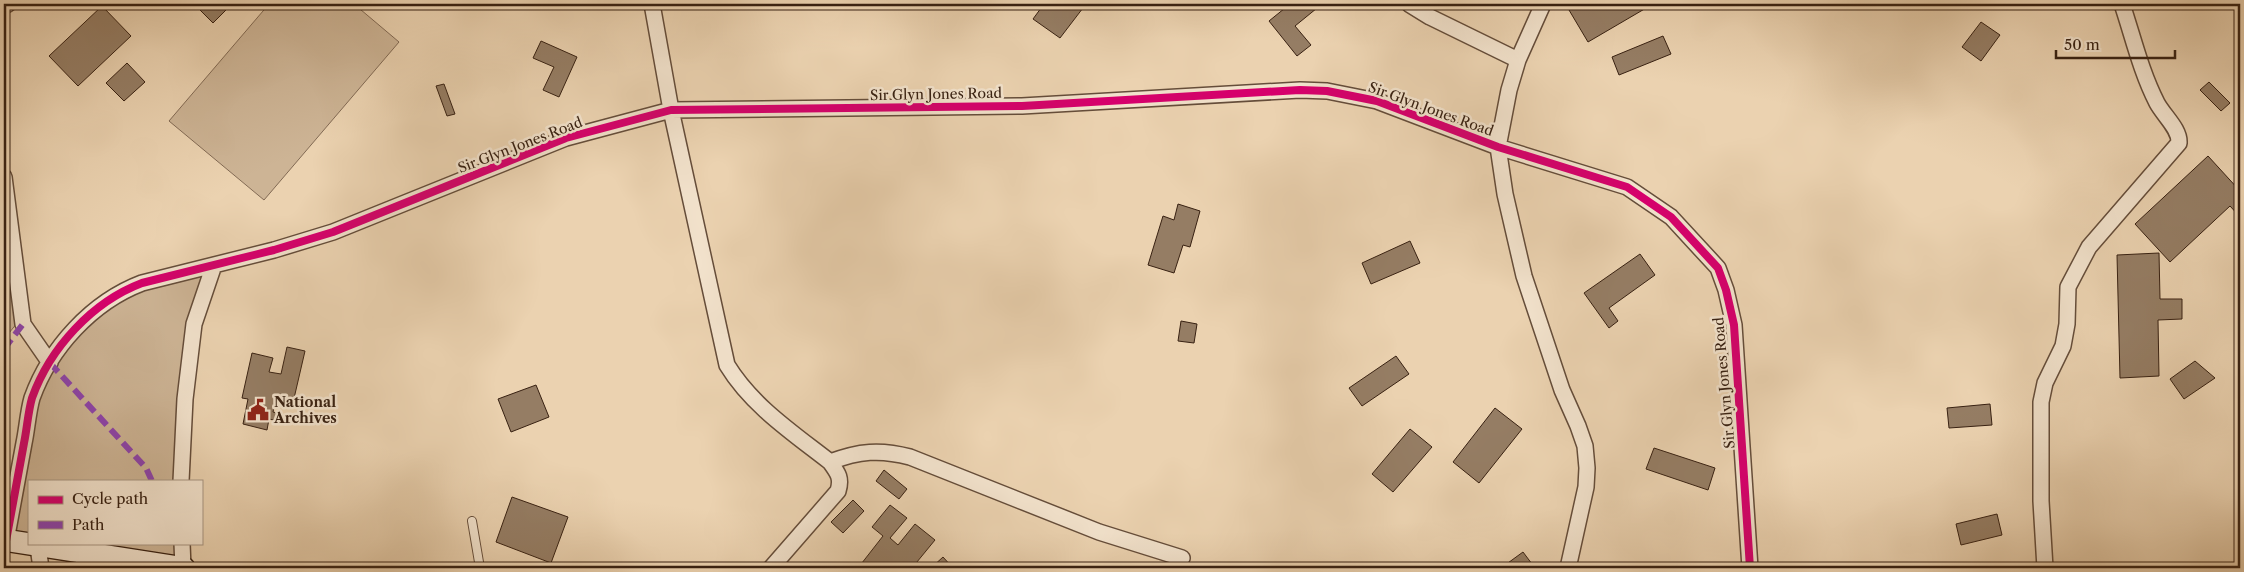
<svg xmlns="http://www.w3.org/2000/svg" width="2244" height="572" viewBox="0 0 2244 572" font-family="'Libre Caslon Text',serif">
  <style>
    .grass { fill: #cdb495; stroke: #826a54 }
    .building { fill: #957d64; stroke: #382112 }
    .lines { fill: none; stroke-linecap: round; stroke-linejoin: round }
    .lane-casing { stroke: #654d3a; stroke-width: 10 }
    .street-casing { stroke: #654d3a; stroke-width: 18 }
    .secondary-casing { stroke: #382112; stroke-width: 24 }
    .lane { stroke: #f2e2cc; stroke-width: 8 }
    .street { stroke: #f2e2cc; stroke-width: 15 }
    .secondary { stroke: #f2e2cc; stroke-width: 21 }
    .quiet { stroke: #8e44ad; stroke-width: 6; stroke-dasharray: 12 6; stroke-linecap: butt }
    .cycleway-casing { stroke: #f2e2cc; stroke-width: 11 }
    .cycleway { stroke: #d6006c; stroke-width: 8 }
    .labels { text-anchor: middle; dominant-baseline: central; stroke-width: 5; stroke-linejoin: round; paint-order: stroke }
    .street-label { font-size: 14px; fill: #382112; stroke: #f2e2cc }
    .poi-label { font-size: 14px; font-weight: bold; fill: #382112; stroke: #f2e2cc; text-anchor: start }
  </style>
  <rect width="100%" height="100%" fill="#ebd2b0"/>
  <filter id="stains"><feTurbulence type="fractalNoise" baseFrequency=".004" numOctaves="4"/><feColorMatrix values="0 0 0 0 .2 0 0 0 0 .09 0 0 0 0 .02 0 0 0 .5 -.17"/></filter>
  <radialGradient id="worn" r=".72"><stop offset=".6" stop-color="#630" stop-opacity="0"/><stop offset="1" stop-color="#630" stop-opacity=".3"/></radialGradient>
  <path class="grass" d="M269,4H354L399,42L264,200L169,121Z
    M4,217L18,322L4,339Z
    M220,268L196,332L182,481H29V543H182L184,568H56L79,554L6,541L32,398L50,363L113,303L169,280Z"/>
  <path class="building" d="M200,4H232L213,23L197,7Z
    M1044,4H1086L1060,38L1033,19Z
    M1290,4H1322L1295,26L1311,45L1297,56L1269,21Z
    M1580,4H1653L1588,42L1569,10Z
    M102,6L131,36L78,86L49,56Z
    M1981,22L2000,35L1981,61L1962,47Z
    M1663,36L1671,54L1619,75L1612,57Z
    M541,41L577,57L559,97L543,90L554,67L533,58Z
    M127,63L145,82L124,101L106,83Z
    M2209,82L2230,103L2221,111L2200,90Z
    M444,84L455,114L447,116L436,86Z
    M2208,156L2240,191V217L2230,206L2170,262L2135,224Z
    M1178,204L1200,211L1190,247L1183,245L1174,273L1148,265L1163,216L1174,220Z
    M1410,241L1420,263L1371,284L1362,263Z
    M2159,253L2160,299H2182V319L2158,320L2159,376L2120,378L2117,255Z
    M1640,254L1655,275L1609,308L1618,321L1609,328L1584,293Z
    M1181,321L1197,324L1194,343L1178,341Z
    M287,347L305,351L292,407L275,403L273,412L293,417L291,424L269,419L267,430L243,424L248,399L242,398L252,353L273,358L269,372L281,374Z
    M1396,356L1409,374L1362,406L1349,388Z
    M2195,361L2215,378L2184,399L2170,379Z
    M536,385L549,417L511,432L498,399Z
    M1990,404L1992,425L1949,428L1947,408Z
    M1495,408L1522,429L1479,483L1453,462Z
    M1410,429L1432,447L1393,492L1372,474Z
    M1654,448L1715,468L1708,490L1646,469Z
    M884,470L907,489L899,499L876,481Z
    M512,497L568,517L551,563L496,542Z
    M853,500L864,511L843,533L831,522Z
    M890,505L907,518L890,538L898,545L915,524L935,540L912,568H892L886,563L881,568H858L883,536L872,527Z
    M1997,514L2002,535L1961,545L1956,524Z
    M1523,552L1535,568H1501Z
    M943,557L953,568H931Z"/>
  <g class="lines">
    <g class="lane-casing">
      <path id="lane" d="M472,521L480,568"/>
    </g>
    <g class="street-casing">
      <path id="street" d="M652,4L671,110L727,365C752,406 793,433 830,462C838,473 842,478 838,491L771,568
        M1409,4L1430,17L1518,60
        M1543,4L1518,60L1509,90L1498,147L1505,194L1524,276L1562,390L1578,426L1585,446L1587,468L1586,487L1568,568
        M4,6L8,4
        M4,177L23,324L50,363
        M830,462C859,451 880,449 910,457L1099,532L1182,558
        M181,481L185,399L194,324L214,265
        M6,541C12,508 18,476 24,443C27,429 28,412 32,398C50,348 92,302 142,283L274,250L333,232L566,138L671,110L1022,106L1300,90L1327,91L1377,101L1498,147L1627,187L1671,217L1718,268L1726,290L1734,325L1750,568
        M182,543L183,568
        M38,547L41,568
        M2045,568L2041,501V402L2045,383L2063,346L2067,324L2068,287L2089,247L2179,143C2180,129 2164,116 2157,103C2141,72 2133,37 2122,4"/>
    </g>
    <g class="secondary-casing">
      <path id="secondary" d="M4,540L184,568"/>
    </g>
    <use href="#lane" class="lane"/>
    <use href="#street" class="street"/>
    <use href="#secondary" class="secondary"/>
    <path class="quiet" d="M4,349L23,324
      M50,363L146,468L152,481"/>
    <g class="cycleway-casing">
      <path id="cycleway" d="M6,541C12,508 18,476 24,443C27,429 28,412 32,398C50,348 92,302 142,283L274,250L333,232L566,138L671,110L1022,106L1300,90L1327,91L1377,101L1498,147L1627,187L1671,217L1718,268L1726,290L1734,325L1750,568"/>
    </g>
    <use href="#cycleway" class="cycleway"/>
  </g>
  <defs>
    <g id="civic-bare" transform="scale(1.725)"><path d="M-.6-6.5H3V-4.5H.6V-3L4-1V1h2V6H-6V1h2V-1L-.6-3ZM-1.2 2.5V6h2.4V2.5Z" fill="#8f2418" stroke="#f2e2cc" stroke-width="2.5" paint-order="stroke"/></g>
  </defs>
  <g fill-rule="evenodd">
    <use href="#civic-bare" x="258" y="410"/>
  </g>
  <g class="labels">
    <g class="street-label">
      <text transform="translate(936 94) rotate(-1)">Sir Glyn Jones Road</text>
      <text transform="translate(1431 109) rotate(20)">Sir Glyn Jones Road</text>
      <text transform="translate(520 145) rotate(-21)">Sir Glyn Jones Road</text>
      <text transform="translate(1724 383) rotate(-95)">Sir Glyn Jones Road</text>
    </g>
    <g class="poi-label">
      <text x="274" y="402">National<tspan x="274" dy="16">Archives</tspan></text>
    </g>
  </g>
  <rect width="2244" height="572" fill="none" stroke="#ebd2b0" stroke-width="20"/>
  <rect x="5" y="5" width="2234" height="562" fill="none" stroke="#382112" stroke-width="2.5"/>
  <rect x="10" y="10" width="2224" height="552" fill="none" stroke="#382112"/>
  <rect x="28" y="480" width="175" height="65" fill="#f2e2cc" stroke="#a89582"/>
  <rect x="38" y="496" width="25" height="8" fill="#d6006c" stroke="#a89582"/>
  <text x="72" y="504" font-size="15" fill="#382112">Cycle path</text>
  <rect x="38" y="521" width="25" height="8" fill="#8e44ad" stroke="#a89582"/>
  <text x="72" y="530" font-size="15" fill="#382112">Path</text>
  <path d="M2056 50v8h119v-8" fill="none" stroke="#382112" stroke-width="2.5"/>
  <text x="2064" y="50" font-size="15" fill="#382112" stroke="#f2e2cc" stroke-width="4" paint-order="stroke">50 m</text>
  <rect width="100%" height="100%" filter="url(#stains)"/>
  <rect width="100%" height="100%" fill="url(#worn)"/>
</svg>
